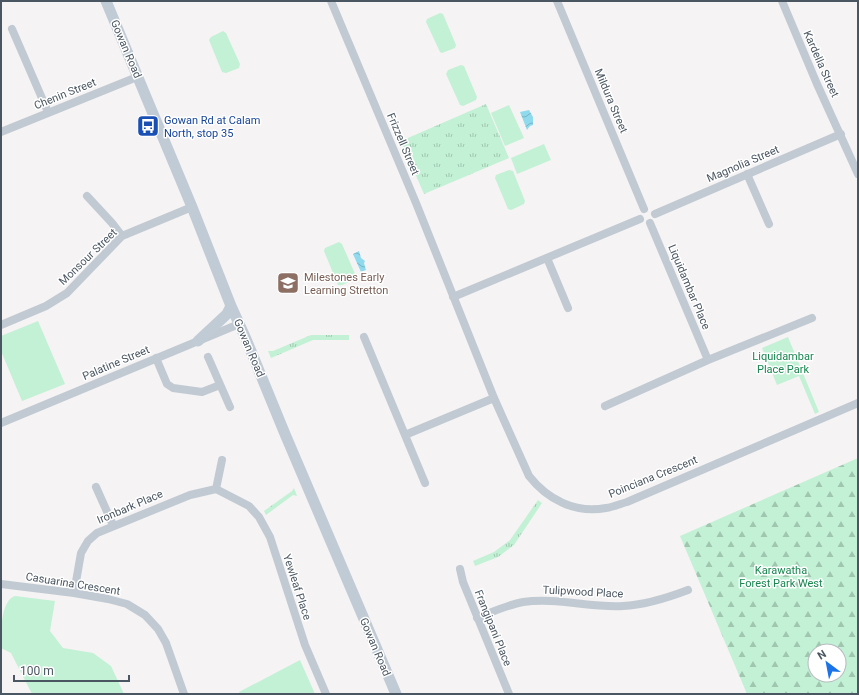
<svg xmlns="http://www.w3.org/2000/svg" width="859" height="695" viewBox="0 0 859 695" font-family="Roboto,sans-serif">
  <style>
    .grass { fill: url(#grass-tufts) }
    .forest { fill: url(#forest-firs); fill-rule: evenodd }
    .green { fill: #c3f1d5 }
    .water { fill: url(#water-waves) }
    .lines { fill: none; stroke-linecap: round; stroke-linejoin: round }
    .street { stroke: #c1cad2; stroke-width: 8 }
    .secondary { stroke: #c1cbd6; stroke-width: 11 }
    .labels { text-anchor: middle; dominant-baseline: central; stroke-width: 3; stroke-linejoin: round; paint-order: stroke }
    .street-label { font-size: 11px; fill: #4a5661; stroke: #fff }
    .transit-label { font-size: 11px; fill: #164399; stroke: #fff; text-anchor: start }
    .education-label { font-size: 11px; fill: #785e54; stroke: #fff; text-anchor: start }
    .park-label { font-size: 11px; fill: #17864f; stroke: #fff }
  </style>
  <defs>
    <pattern id="grass-tufts" width="24" height="20" patternUnits="userSpaceOnUse"><rect width="24" height="20" fill="#c3f1d5"/><path d="M3 7l-1-3M5 7V3M7 7l1-3M15 17l-1-3M17 17v-4M19 17l1-3" fill="none" stroke="#a0c6b0"/></pattern>
    <pattern id="forest-firs" width="22" height="20" patternUnits="userSpaceOnUse"><rect width="22" height="20" fill="#c3f1d5"/><path d="M5 1l3.5 6h-7zM16 11l3.5 6h-7z" fill="#a0c6b0"/></pattern>
    <pattern id="water-waves" width="16" height="10" patternUnits="userSpaceOnUse"><rect width="16" height="10" fill="#90daee"/><path d="M0 5q4-4 8 0t8 0" fill="none" stroke="#78b4c4"/></pattern>
  </defs>
  <rect width="100%" height="100%" fill="#f5f3f3"/>
  <path class="grass" d="M486,104L509,158L424,194L401,141Z
    M311,335H349V340H313L271,358L268,351H273Z
    M294,488L297,496L293,495L266,515L264,511L292,491Z
    M538,500L542,503L514,545L498,557L475,566L473,561L494,552L510,540Z"/>
  <path class="forest" d="M858,458V694H747L680,536ZM815,651H839V675H815Z"/>
  <path class="green" d="M440,13L443,14L456,45L455,48L442,53L440,52L426,22L427,19Z
    M223,31L226,33L240,64L239,68L226,73L222,72L209,40L211,37Z
    M461,65L464,66L477,97L476,100L463,106L460,105L446,74L448,70Z
    M509,105L524,138L505,146L491,113Z
    M544,144L551,160L517,174L511,158Z
    M509,170L513,171L525,201L524,204L511,210L508,209L495,178L496,175Z
    M339,242L342,244L356,276L354,280L342,285H338L324,251L325,248Z
    M38,321L65,384L22,401L1,351V336Z
    M788,337L819,412L815,414L799,376L777,385L762,348Z
    M15,596L55,601L50,631L63,648L93,653L111,666L124,694H32L11,653L1,648C1,634 0,601 15,596Z
    M300,660L315,694H240L239,692Z"/>
  <path class="water" d="M529,110L533,117V125L530,126L527,130L520,112Z
    M359,251L361,258L365,261L364,263L366,270L361,272L353,254Z"/>
  <g class="lines">
    <path class="street" d="M331,1L416,203L494,398L529,476C547,499 575,514 606,508C613,507 620,504 627,502L858,403
      M557,1L644,209
      M782,1L817,84L858,174
      M12,29L48,112
      M1,132L137,77
      M747,174L769,224
      M87,196L112,223L122,236
      M655,214L841,134
      M650,223L708,360
      M547,258L568,308
      M453,297L640,219
      M1,325L46,306L67,293L122,236L192,207
      M364,337L425,483
      M208,357L230,407
      M156,358L167,384L173,388L202,392L220,385
      M605,406L708,360L812,318
      M1,423L239,324
      M405,435L494,398
      M96,487L113,525
      M216,489L222,460
      M460,569L463,582L509,694
      M1,584L74,593L108,599L127,604L145,615L158,629L166,643L184,694
      M74,593L81,553L88,541L97,533L190,495L216,489L249,506L259,517L270,537L305,645L326,694
      M477,618C492,612 507,605 523,602C556,597 590,608 623,606C646,605 667,598 688,590"/>
    <path class="secondary" d="M106,1L192,207L231,306L246,339L285,434L396,694
      M198,341L227,314L231,306"/>
  </g>
  <defs>
    <g id="bus-square" transform="scale(1.15)"><rect x="-9" y="-9" width="18" height="18" rx="4" fill="#1a4fb4" stroke="#fff"/><path d="M-5-6H5V4H4V6H2V4H-2V6H-4V4H-5ZM-3.5-4V0h7V-4ZM-3.5 1.2v1.5H-2V1.2ZM2 1.2v1.5H3.5V1.2Z" fill="#fff"/></g>
    <g id="school-square" transform="scale(1.15)"><rect x="-9" y="-9" width="18" height="18" rx="4" fill="#8d6e63" stroke="#fff"/><path d="M0-5L7-2L0 1L-7-2ZM-4 1L0 2.5L4 1V4Q0 6-4 4Z" fill="#fff"/></g>
  </defs>
  <g fill-rule="evenodd">
    <use href="#bus-square" x="148" y="126"/>
    <use href="#school-square" x="288" y="283"/>
  </g>
  <g class="labels">
    <g class="street-label">
      <text transform="translate(126 49) rotate(67)">Gowan Road</text>
      <text transform="translate(821 64) rotate(66)">Kardella Street</text>
      <text transform="translate(65 94) rotate(-22)">Chenin Street</text>
      <text transform="translate(611 101) rotate(67)">Mildura Street</text>
      <text transform="translate(403 144) rotate(67)">Frizzell Street</text>
      <text transform="translate(743 164) rotate(-23)">Magnolia Street</text>
      <text transform="translate(88 257) rotate(-44)">Monsour Street</text>
      <text transform="translate(689 287) rotate(67)">Liquidambar Place</text>
      <text transform="translate(249 348) rotate(67)">Gowan Road</text>
      <text transform="translate(116 363) rotate(-23)">Palatine Street</text>
      <text transform="translate(653 477) rotate(-22)">Poinciana Crescent</text>
      <text transform="translate(130 507) rotate(-23)">Ironbark Place</text>
      <text transform="translate(73 584) rotate(9)">Casuarina Crescent</text>
      <text transform="translate(297 587) rotate(72)">Yewleaf Place</text>
      <text transform="translate(583 592) rotate(3)">Tulipwood Place</text>
      <text transform="translate(493 628) rotate(68)">Frangipani Place</text>
      <text transform="translate(375 647) rotate(67)">Gowan Road</text>
    </g>
    <g class="transit-label">
      <text x="164" y="120">Gowan Rd at Calam<tspan x="164" dy="13">North, stop 35</tspan></text>
    </g>
    <g class="education-label">
      <text x="304" y="277">Milestones Early<tspan x="304" dy="13">Learning Stretton</tspan></text>
    </g>
    <g class="park-label">
      <text x="783" y="356">Liquidambar<tspan x="783" dy="13">Place Park</tspan></text>
      <text x="781" y="570">Karawatha<tspan x="781" dy="13">Forest Park West</tspan></text>
    </g>
  </g>
  <rect width="859" height="695" fill="none" stroke="#4a5661" stroke-width="4"/>
  <g transform="translate(827 663) rotate(328)"><circle r="19" fill="#ffffff" stroke="#b7bbc0"/>
  <path d="M0-3L7 15L0 10L-7 15Z" fill="#1a73e8"/>
  <text y="-6" font-size="11" font-weight="bold" text-anchor="middle" fill="#4a5661">N</text>
  </g>
  <path d="M14 675v6h115v-6" fill="none" stroke="#4a5661" stroke-width="2"/>
  <text x="20" y="675" font-size="12" fill="#4a5661" stroke="#ffffff" stroke-width="3" paint-order="stroke">100 m</text>
</svg>
